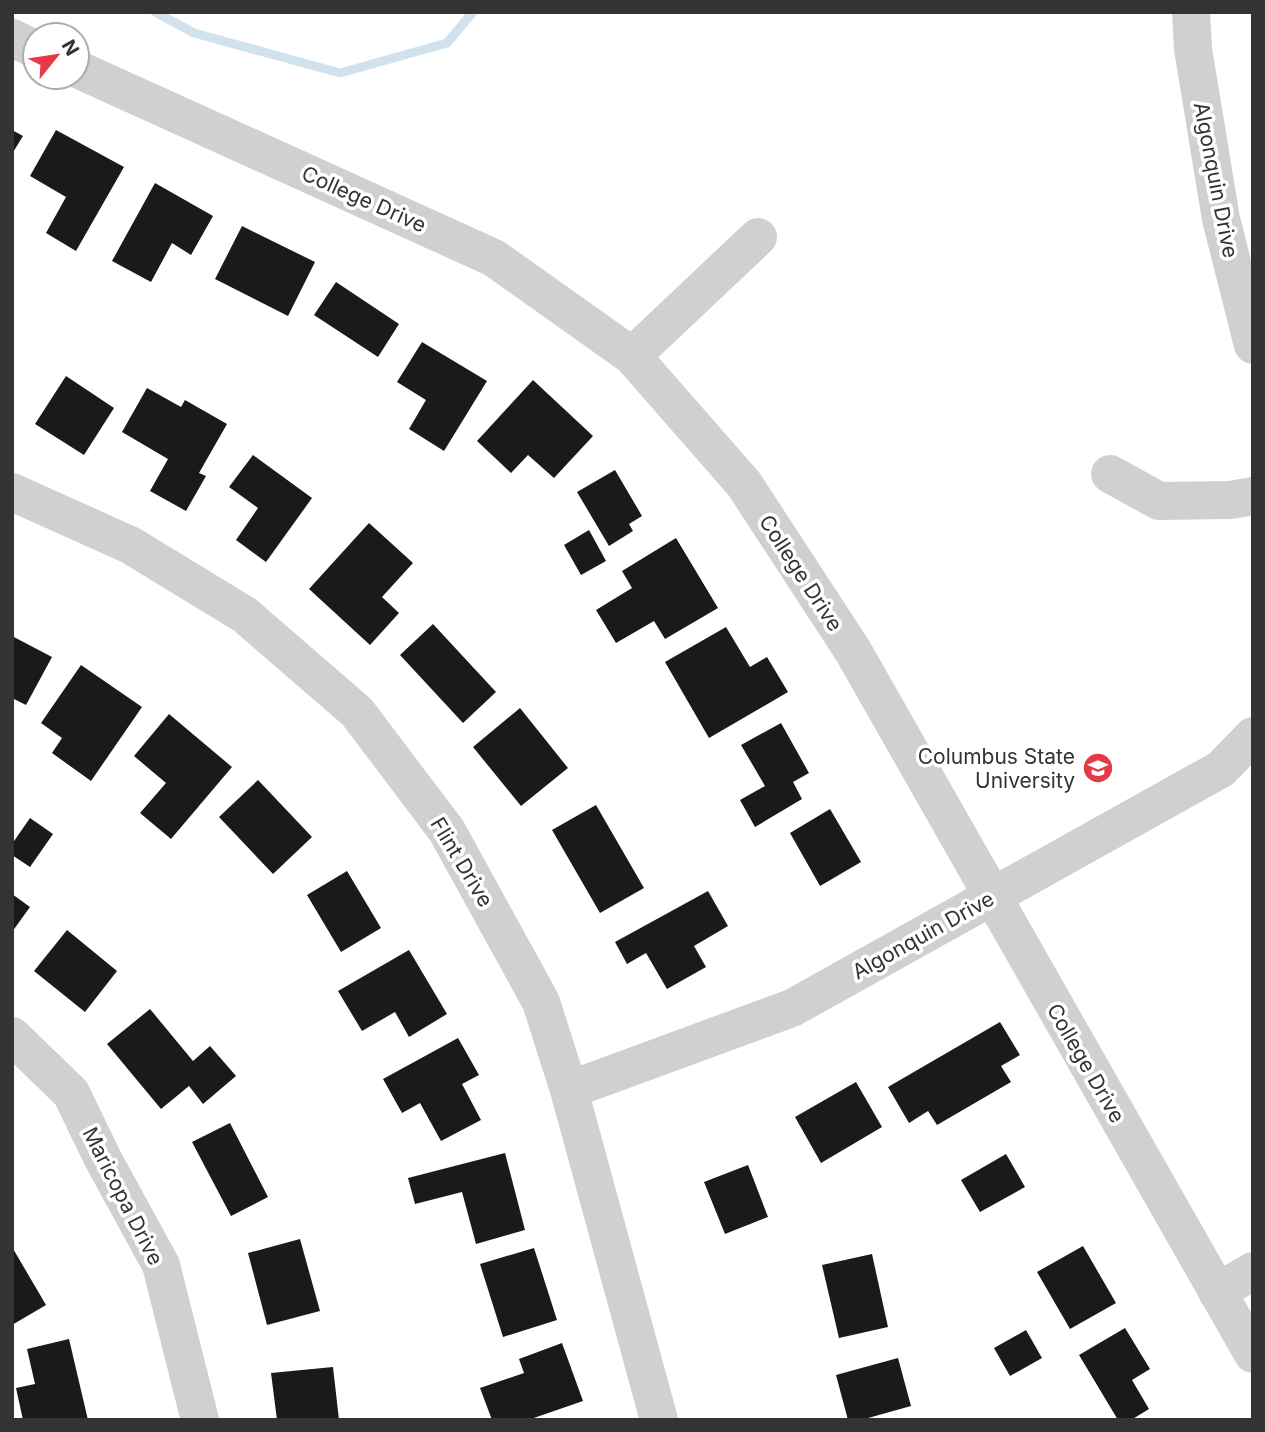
<svg xmlns="http://www.w3.org/2000/svg" width="1265" height="1432" viewBox="0 0 1265 1432" font-family="Inter,sans-serif">
  <style>
    .lines { fill: none; stroke-linecap: round; stroke-linejoin: round }
    .stream { stroke: #cfe2ee; stroke-width: 9 }
    .building { fill: #1a1a1a }
    .minor { stroke: #d0d0d0; stroke-width: 38 }
    .labels { text-anchor: middle; dominant-baseline: central; stroke-width: 7; stroke-linejoin: round; paint-order: stroke }
    .street-label { font-size: 21px; fill: #333; stroke: #fff }
    .poi-label { font-size: 21px; fill: #333; stroke: #fff; text-anchor: end }
  </style>
  <rect width="100%" height="100%" fill="#fff"/>
  <g class="lines">
    <path class="stream" d="M155,12L194,33L340,73L447,43L473,12"/>
  </g>
  <path class="building" d="M12,130L23,136L12,154Z
    M56,130L124,167L76,251L46,233L66,197L30,176Z
    M155,183L213,216L191,255L172,243L151,282L112,261Z
    M242,226L315,262L288,316L215,279Z
    M336,282L399,324L378,357L314,315Z
    M422,342L487,381L444,451L409,429L426,400L397,382Z
    M66,376L114,408L84,455L35,424Z
    M533,380L593,436L554,478L528,455L511,473L477,441Z
    M147,388L181,407L185,400L227,424L199,473L206,476L186,511L150,491L168,459L122,432Z
    M253,455L312,498L266,562L236,540L258,508L229,487Z
    M615,470L642,516L629,524L633,531L609,546L577,492Z
    M369,523L413,563L382,597L399,613L370,645L309,589Z
    M589,530L606,561L581,575L564,545Z
    M676,538L718,608L665,639L654,621L616,643L596,610L632,588L622,571Z
    M433,624L496,692L463,723L400,655Z
    M726,627L750,667L767,657L788,692L709,738L665,662Z
    M12,636L52,657L26,705L12,698Z
    M81,665L142,707L91,781L52,753L62,738L41,723Z
    M520,708L568,768L521,806L473,747Z
    M169,714L232,767L171,839L140,813L166,783L134,756Z
    M781,723L809,773L793,782L802,799L755,827L740,800L765,786L741,745Z
    M258,780L312,837L273,874L219,817Z
    M596,805L644,888L600,913L552,830Z
    M830,809L861,862L820,886L790,833Z
    M30,818L53,834L30,867L12,855V844Z
    M347,871L381,928L341,952L307,895Z
    M708,891L728,926L694,946L706,967L667,989L646,953L627,964L615,942Z
    M12,894L30,907L12,932Z
    M67,930L117,971L85,1012L34,971Z
    M409,950L447,1014L409,1037L395,1012L362,1031L338,991Z
    M150,1009L193,1061L210,1046L236,1076L203,1104L189,1086L161,1109L107,1044Z
    M1000,1022L1020,1055L1001,1066L1011,1082L937,1125L928,1111L909,1123L888,1087Z
    M458,1038L479,1075L462,1084L481,1120L441,1141L420,1103L402,1113L383,1079Z
    M856,1082L882,1127L821,1163L795,1117Z
    M230,1123L268,1197L231,1216L192,1142Z
    M505,1153L525,1230L476,1244L462,1192L415,1204L408,1178Z
    M1006,1154L1025,1187L980,1212L961,1180Z
    M748,1165L768,1217L725,1234L704,1182Z
    M300,1239L320,1311L267,1325L248,1253Z
    M1083,1246L1116,1303L1070,1329L1037,1272Z
    M12,1247L46,1305L12,1325Z
    M534,1248L557,1320L503,1337L480,1264Z
    M872,1254L888,1327L839,1338L822,1265Z
    M1125,1328L1150,1369L1132,1380L1149,1409L1131,1420H1118L1079,1355Z
    M1026,1330L1042,1358L1010,1376L994,1348Z
    M69,1339L88,1420H23L16,1388L35,1384L27,1349Z
    M562,1343L583,1401L528,1420H492L480,1388L524,1373L519,1359Z
    M898,1358L911,1406L861,1420H848L836,1375Z
    M333,1367L339,1420H277L271,1373Z"/>
  <g class="lines">
    <path class="minor" d="M1191,12L1193,49L1221,219L1253,345
      M12,38L35,49
      M77,69L494,258L632,356L744,484L853,651L1253,1354
      M632,356L758,237
      M1110,474L1159,501L1230,500L1253,496
      M12,492L130,545L245,615L357,712L447,831L541,1002L569,1090L659,1420
      M12,1036L71,1093L103,1159L161,1265L200,1420
      M569,1090L792,1008L1221,769L1253,736
      M1217,1292L1253,1271"/>
  </g>
  <defs>
    <g id="university-disc" transform="scale(1.575)"><circle r="9.5" fill="#e63946" stroke="#fff"/><path d="M0-5L7-2L0 1L-7-2ZM-4 1L0 2.5L4 1V4Q0 6-4 4Z" fill="#fff"/></g>
  </defs>
  <g fill-rule="evenodd">
    <use href="#university-disc" x="1098" y="768"/>
  </g>
  <g class="labels">
    <g class="street-label">
      <text transform="translate(1216 180) rotate(79)">Algonquin Drive</text>
      <text transform="translate(364 199) rotate(24)">College Drive</text>
      <text transform="translate(801 573) rotate(57)">College Drive</text>
      <text transform="translate(462 862) rotate(59)">Flint Drive</text>
      <text transform="translate(923 935) rotate(-29)">Algonquin Drive</text>
      <text transform="translate(1086 1063) rotate(60)">College Drive</text>
      <text transform="translate(123 1196) rotate(63)">Maricopa Drive</text>
    </g>
    <g class="poi-label">
      <text x="1075" y="756">Columbus State<tspan x="1075" dy="24">University</tspan></text>
    </g>
  </g>
  <rect width="1265" height="1432" fill="none" stroke="#333333" stroke-width="28"/>
  <g transform="translate(56 56) rotate(60)"><circle r="33" fill="#ffffff" stroke="#adadad" stroke-width="2"/>
  <path d="M0-5L12 26L0 18L-12 26Z" fill="#e63946"/>
  <text y="-10" font-size="19" font-weight="bold" text-anchor="middle" fill="#333333">N</text>
  </g>
</svg>
